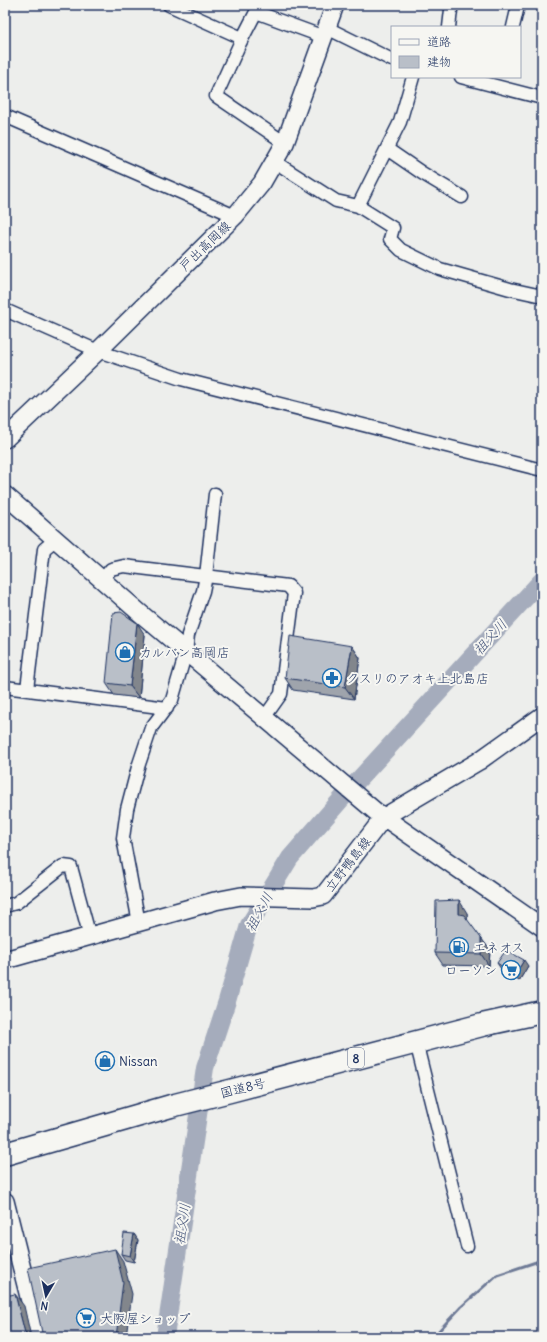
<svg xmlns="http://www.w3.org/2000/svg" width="547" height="1342" viewBox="0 0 547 1342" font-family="Delius,'Klee One',sans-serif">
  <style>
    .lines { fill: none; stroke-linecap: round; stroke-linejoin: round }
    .stream { stroke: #6e7a96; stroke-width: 3 }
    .river { stroke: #a5acbc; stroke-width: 18 }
    .street-casing { stroke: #1b2f5e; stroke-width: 15 }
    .secondary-casing { stroke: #1b2f5e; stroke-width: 20 }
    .highway-casing { stroke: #1b2f5e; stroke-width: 25 }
    .street { stroke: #f6f6f2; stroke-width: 12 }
    .secondary { stroke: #f6f6f2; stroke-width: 17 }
    .highway { stroke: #f6f6f2; stroke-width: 22 }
    .wall { fill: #9fa4ac; stroke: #1b2f5e }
    .shaded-wall { fill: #82868c; stroke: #1b2f5e }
    .building { fill: #b9bfc8; stroke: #1b2f5e }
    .labels { text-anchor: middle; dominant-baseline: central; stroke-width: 4; stroke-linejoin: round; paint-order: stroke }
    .shield { fill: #f6f6f2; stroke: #5d6b8a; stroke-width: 1 }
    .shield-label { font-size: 12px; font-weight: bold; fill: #1b2f5e }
    .street-label { font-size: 13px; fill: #1b2f5e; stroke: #f6f6f2 }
    .poi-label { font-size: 13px; fill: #1b2f5e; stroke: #f6f6f2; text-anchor: start }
    .water-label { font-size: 14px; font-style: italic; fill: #44547a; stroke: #f6f6f2 }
  </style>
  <rect width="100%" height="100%" fill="#edeeec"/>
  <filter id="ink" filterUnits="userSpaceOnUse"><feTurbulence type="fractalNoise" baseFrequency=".025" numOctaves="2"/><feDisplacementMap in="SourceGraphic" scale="8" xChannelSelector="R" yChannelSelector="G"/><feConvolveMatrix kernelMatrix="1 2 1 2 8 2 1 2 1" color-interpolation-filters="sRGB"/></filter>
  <g filter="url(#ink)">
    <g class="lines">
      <path class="stream" d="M433,1337L461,1307L497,1275L542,1260"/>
      <path class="river" d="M165,1337L205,1068L227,1001L249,925L290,858L351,788L542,580"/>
      <g class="street-casing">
        <path id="street" d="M169,5L242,38
          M449,27L451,10
          M513,27L518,6V5
          M327,28L392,60
          M461,77L542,98
          M5,116L235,216
          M285,143L216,96L240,43L256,12L324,37
          M387,149L422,173L462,197
          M275,162L336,201L358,206L393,228L390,239L401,250L440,269L510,289L542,296
          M358,206L400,122L413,77
          M5,310L98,351L181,379L542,470
          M102,580L111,569L124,566L288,586L294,593L281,694L264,718
          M5,687L167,708
          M27,689L44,549L55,540
          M5,906L16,903L63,866L71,867L90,937
          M139,923L123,838L127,809L138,767L151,728L172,700L186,652L188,635L203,591L206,576L215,494
          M416,1042L467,1246"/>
      </g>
      <g class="secondary-casing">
        <path id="secondary" d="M5,439L98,351L235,216L262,183L285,143L335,5
          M5,495L140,613L375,811L542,927
          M5,960L215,901L241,896L313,898L323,896L384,817L479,761L542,716
          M5,1201L39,1337"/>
      </g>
      <g class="highway-casing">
        <path id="highway" d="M5,1154L171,1106L230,1091L482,1025L542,1012"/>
      </g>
      <use href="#street" class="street"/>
      <use href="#secondary" class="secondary"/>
      <use href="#highway" class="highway"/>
    </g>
    <path class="wall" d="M145,635L139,698L114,695L106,683Z
      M352,646L360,658L354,699L293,690L285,678Z
      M467,913V920L490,950L489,966L443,965L435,953Z
      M497,963L528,966L519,981L501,969Z
      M134,1234L138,1240L134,1262L125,1260L121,1254Z"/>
    <path class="shaded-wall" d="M137,623L145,635L139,698L130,686Z
      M352,646L360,658L354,699L345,687Z
      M459,900L467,913L468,926L459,914Z
      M481,938L490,950L489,966L481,954Z
      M524,960L528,966L519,981L515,975Z
      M134,1234L138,1240L134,1262L130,1256Z
      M115,1249L123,1261L132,1294L126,1337H116Z
      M15,1294L24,1306L31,1337H26Z"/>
    <path class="building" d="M121,612L137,623L130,686L106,683L113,613Z
      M290,636L352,646L345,687L285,678Z
      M459,900V914L464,915L481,938V954L435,953L436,901Z
      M506,950L524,960L515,975L497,963Z
      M124,1233L134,1234L130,1256L121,1254Z
      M115,1249L123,1282L116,1337H43L28,1268Z
      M15,1294L26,1337H5V1296Z"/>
  </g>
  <defs>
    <g id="shop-ring" transform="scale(1)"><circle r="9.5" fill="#f6f6f2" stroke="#1f6fb2" stroke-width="1.5"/><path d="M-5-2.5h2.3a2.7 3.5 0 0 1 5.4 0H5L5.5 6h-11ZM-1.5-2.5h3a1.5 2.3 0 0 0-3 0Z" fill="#1f6fb2"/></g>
    <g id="pharmacy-ring" transform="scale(1)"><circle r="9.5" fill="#f6f6f2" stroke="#1f6fb2" stroke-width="1.5"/><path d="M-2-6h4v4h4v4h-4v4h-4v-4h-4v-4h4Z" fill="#1f6fb2"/></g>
    <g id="fuel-ring" transform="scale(1)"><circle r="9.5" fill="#f6f6f2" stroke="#1f6fb2" stroke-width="1.5"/><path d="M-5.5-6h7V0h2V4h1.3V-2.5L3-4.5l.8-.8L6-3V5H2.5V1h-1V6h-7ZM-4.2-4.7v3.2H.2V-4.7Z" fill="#1f6fb2"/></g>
    <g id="supermarket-ring" transform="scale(1)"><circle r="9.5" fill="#f6f6f2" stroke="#1f6fb2" stroke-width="1.5"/><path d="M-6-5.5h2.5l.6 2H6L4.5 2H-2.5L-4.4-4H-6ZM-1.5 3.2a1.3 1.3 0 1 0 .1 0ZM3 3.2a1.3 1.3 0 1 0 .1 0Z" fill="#1f6fb2"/></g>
  </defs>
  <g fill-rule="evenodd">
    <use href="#shop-ring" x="125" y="652"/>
    <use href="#pharmacy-ring" x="332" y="678"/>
    <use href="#fuel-ring" x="459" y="947"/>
    <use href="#supermarket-ring" x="511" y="970"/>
    <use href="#shop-ring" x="105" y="1061"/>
    <use href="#supermarket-ring" x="86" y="1318"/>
  </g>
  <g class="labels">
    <rect class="shield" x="348" y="1048" width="16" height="20" rx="3"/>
    <g class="shield-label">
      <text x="356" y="1058">8</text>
    </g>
    <g class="street-label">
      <text transform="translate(205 246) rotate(-44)">戸出高岡線</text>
      <text transform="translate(348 864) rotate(-52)">立野鴨島線</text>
      <text transform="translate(243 1088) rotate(-14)">国道8号</text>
    </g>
    <g class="poi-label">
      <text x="139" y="652">カルバン高岡店</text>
      <text x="346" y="678">クスリのアオキ上北島店</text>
      <text x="473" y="947">エネオス</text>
      <text x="497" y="970" text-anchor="end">ローソン</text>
      <text x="119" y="1061">Nissan</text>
      <text x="100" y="1318">大阪屋ショップ</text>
    </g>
    <g class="water-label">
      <text transform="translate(490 637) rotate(-48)">祖父川</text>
      <text transform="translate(259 912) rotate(-62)">祖父川</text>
      <text transform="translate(182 1224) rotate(-82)">祖父川</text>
    </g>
  </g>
  <rect width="547" height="1342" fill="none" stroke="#f6f6f2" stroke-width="20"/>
  <rect x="10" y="10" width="527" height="1322" fill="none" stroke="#1b2f5e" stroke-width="1.5" filter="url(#ink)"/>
  <rect x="391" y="26" width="130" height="52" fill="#f6f6f2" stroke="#9ea6b7"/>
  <rect x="399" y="39" width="20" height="6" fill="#f6f6f2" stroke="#9ea6b7"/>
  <text x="427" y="46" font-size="12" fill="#1b2f5e">道路</text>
  <rect x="399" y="56" width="20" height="12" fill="#b9bfc8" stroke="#9ea6b7"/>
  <text x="427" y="66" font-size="12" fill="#1b2f5e">建物</text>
  <g transform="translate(46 1296) rotate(189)" stroke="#f6f6f2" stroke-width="3" paint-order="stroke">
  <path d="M0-3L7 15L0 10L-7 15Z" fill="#1b2f5e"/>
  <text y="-6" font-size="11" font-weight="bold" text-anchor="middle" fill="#1b2f5e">N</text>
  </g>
</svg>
